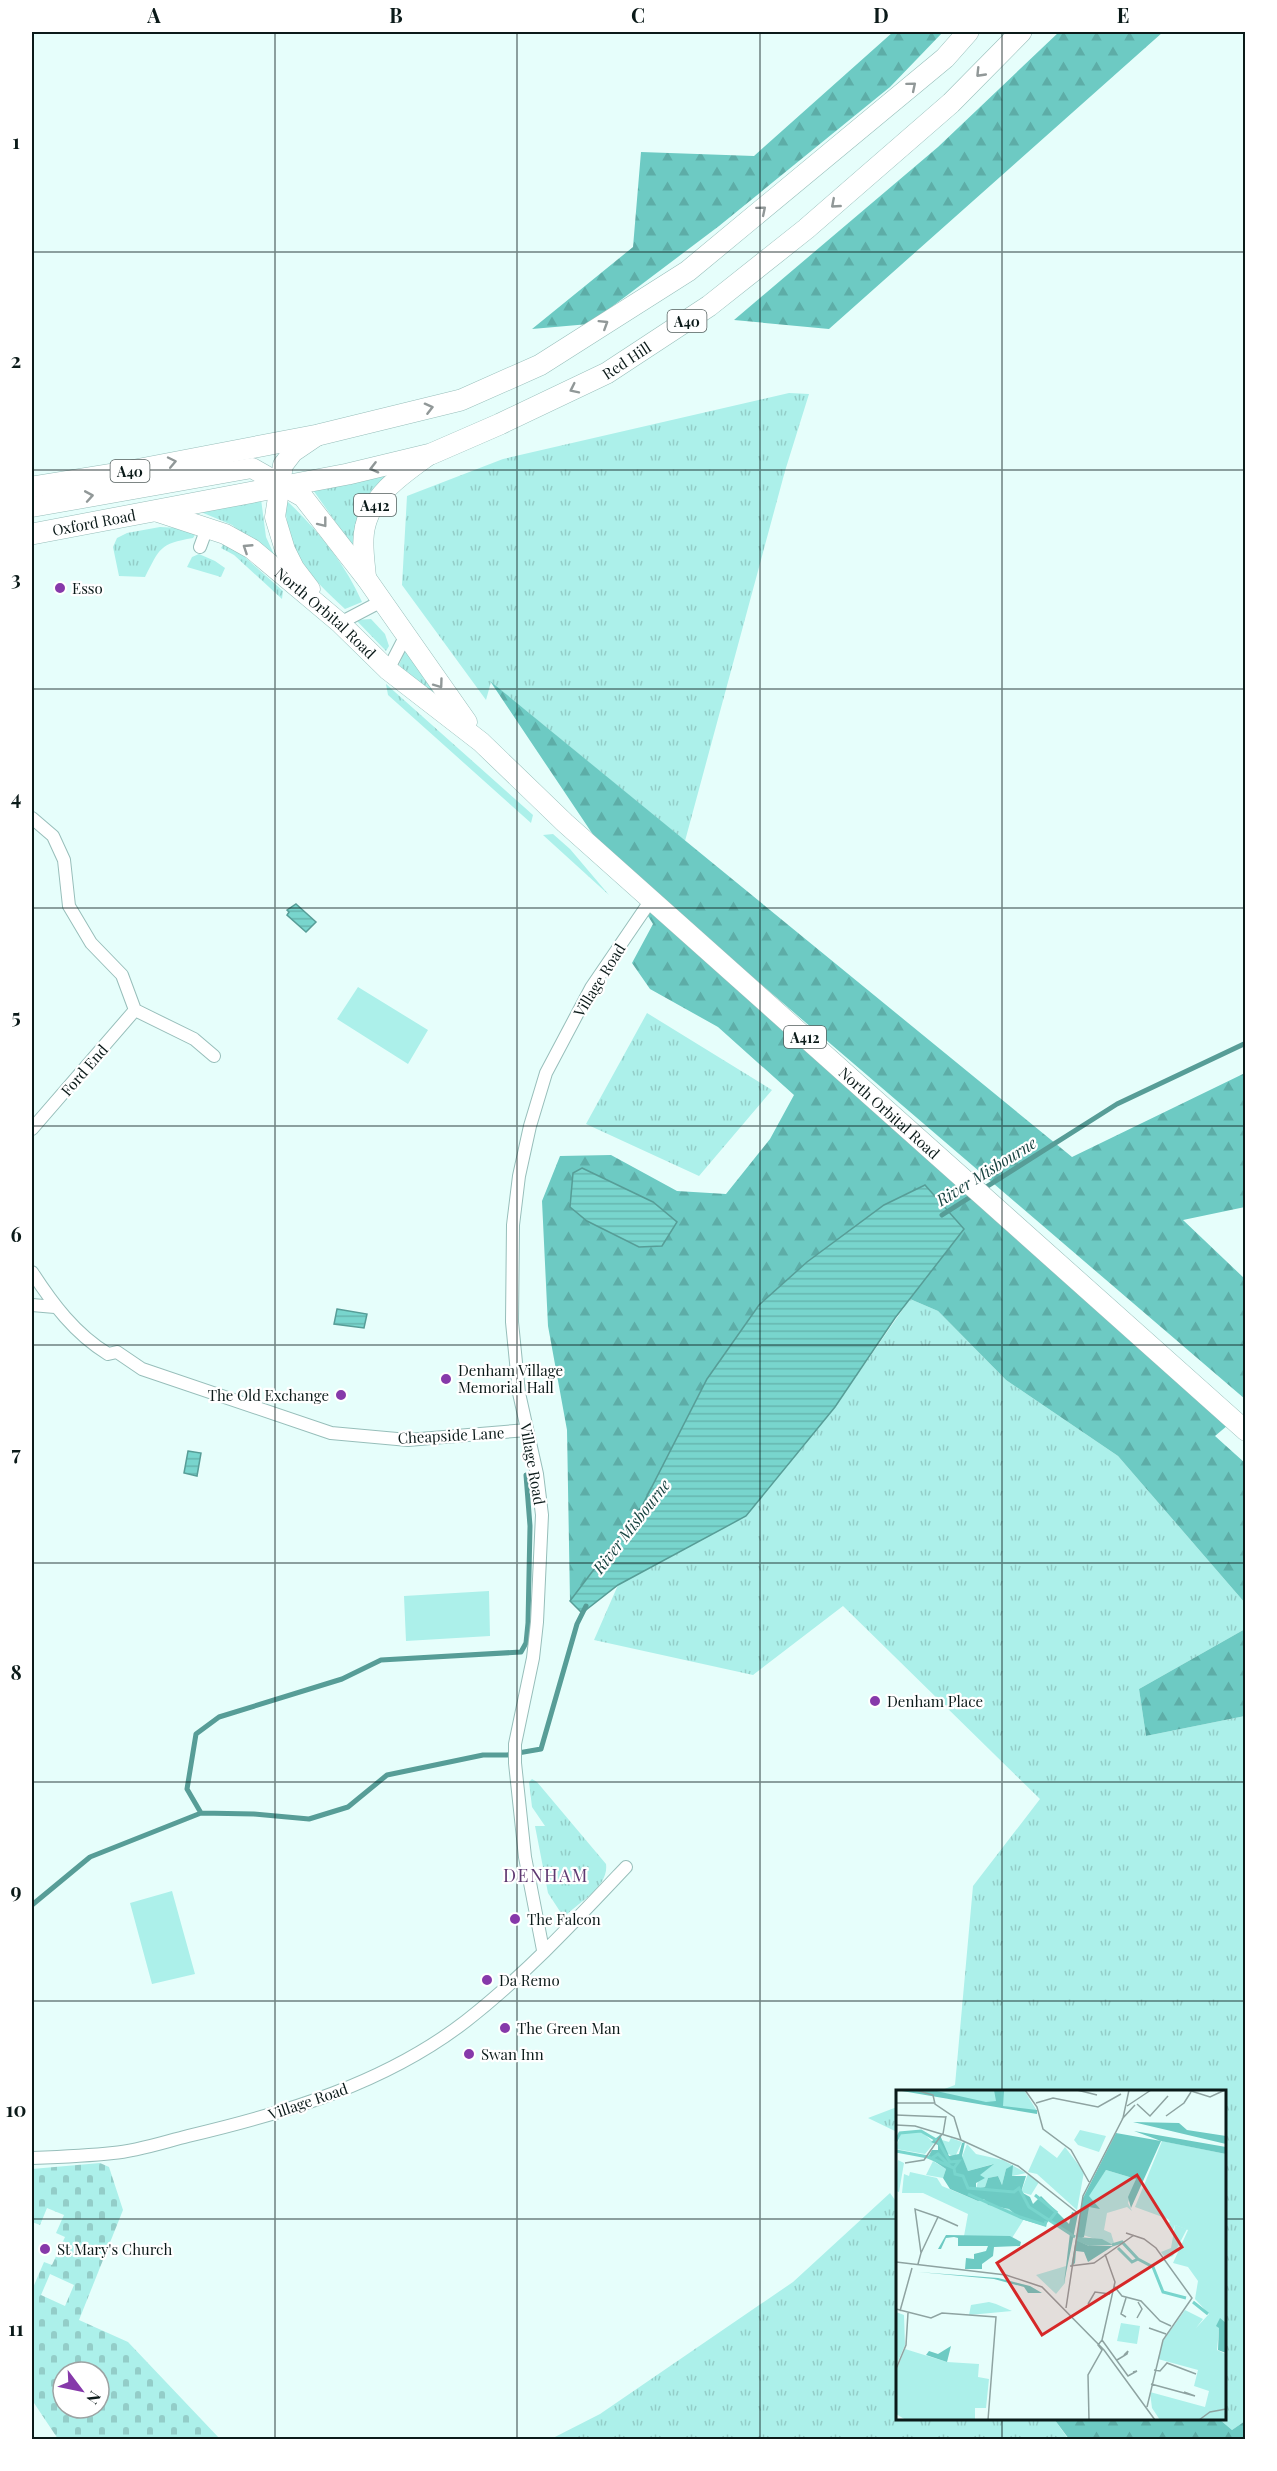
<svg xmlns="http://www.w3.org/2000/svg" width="1277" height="2471" viewBox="0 0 1277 2471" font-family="'Playfair Display',serif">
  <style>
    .grass { fill: url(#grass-tufts) }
    .forest { fill: url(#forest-firs) }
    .cemetery { fill: url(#cemetery-stones); fill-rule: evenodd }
    .pitch { fill: #acf0ea }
    .water { fill: url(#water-rules); stroke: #579d97; stroke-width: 1.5 }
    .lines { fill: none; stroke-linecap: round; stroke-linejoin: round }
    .stream { stroke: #579d97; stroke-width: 5 }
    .minor-casing { stroke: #97beba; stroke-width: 14 }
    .primary-casing { stroke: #97beba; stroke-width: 21 }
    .trunk-casing { stroke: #97beba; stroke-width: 22 }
    .minor { stroke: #fff; stroke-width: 12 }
    .primary { stroke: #fff; stroke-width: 20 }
    .trunk { stroke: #fff; stroke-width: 21 }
    .oneway { stroke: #919898 }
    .grid { fill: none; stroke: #0b1a19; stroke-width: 1.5; stroke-opacity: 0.55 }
    .poi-dot { fill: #8639aa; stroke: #fff; stroke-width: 2 }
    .labels { text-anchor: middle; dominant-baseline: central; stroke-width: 4.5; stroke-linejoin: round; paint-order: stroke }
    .shield { fill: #fff; stroke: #545f5e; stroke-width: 1.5 }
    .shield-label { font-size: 14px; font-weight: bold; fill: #0b1a19 }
    .street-label { font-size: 15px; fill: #0b1a19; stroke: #fff }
    .poi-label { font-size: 15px; fill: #0b1a19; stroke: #fff; text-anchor: start }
    .water-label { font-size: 16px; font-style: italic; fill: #174340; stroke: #fff }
    .quarter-label { font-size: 18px; letter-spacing: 1.5px; fill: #5e3971; stroke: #fff }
    .inset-river { fill: none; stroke: #78d5cd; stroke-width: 3 }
    .inset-road { fill: none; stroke: #8ea3a1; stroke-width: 1.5 }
    .view { fill: #d62828; fill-opacity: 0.15; stroke: #d62828; stroke-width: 3 }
    .inset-edge { fill: none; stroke: #0b1a19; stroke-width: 3 }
    .neatline { fill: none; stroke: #0b1a19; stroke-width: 2 }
    .grid-label { font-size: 20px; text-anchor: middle; font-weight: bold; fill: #0b1a19 }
  </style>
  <defs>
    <pattern id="grass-tufts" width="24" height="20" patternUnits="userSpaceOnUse" patternTransform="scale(1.5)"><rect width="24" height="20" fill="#acf0ea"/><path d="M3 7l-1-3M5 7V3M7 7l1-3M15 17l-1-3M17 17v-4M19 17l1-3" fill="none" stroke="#93cdc8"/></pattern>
    <pattern id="forest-firs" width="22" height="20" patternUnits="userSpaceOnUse" patternTransform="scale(1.5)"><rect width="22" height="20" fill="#6dcac3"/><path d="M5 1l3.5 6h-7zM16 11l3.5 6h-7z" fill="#5dada7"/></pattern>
    <pattern id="cemetery-stones" width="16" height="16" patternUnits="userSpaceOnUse" patternTransform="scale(1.5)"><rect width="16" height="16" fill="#acf0ea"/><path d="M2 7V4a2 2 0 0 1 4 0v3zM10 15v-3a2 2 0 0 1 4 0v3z" fill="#93cdc8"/></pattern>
    <pattern id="water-rules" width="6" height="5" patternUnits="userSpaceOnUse" patternTransform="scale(1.5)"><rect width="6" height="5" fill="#78d5cd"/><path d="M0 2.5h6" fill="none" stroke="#66b6af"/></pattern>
  </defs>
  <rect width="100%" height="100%" fill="#e6fefb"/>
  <path class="grass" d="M789,393L809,394L785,471L685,841L491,682L486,700L402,585L407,496L503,459Z
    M391,474L359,555L313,490Z
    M261,499L266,537L277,561L232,525L201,512Z
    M285,499C316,528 345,563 362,602L345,609C308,575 286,551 285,499Z
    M160,527L179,528L195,535L193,538C159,544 160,548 145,577L119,576L113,547L117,538L127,533Z
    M224,543L237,550L283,591L282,599L234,555L221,548Z
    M199,554L215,561L225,568L221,577L187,567L192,557Z
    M371,619L385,634L389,646L386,651L356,620Z
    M405,651L459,718L440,705L399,665Z
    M386,684L533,815L531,823L388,695Z
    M553,834L570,849L609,895L543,835Z
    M647,1013L772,1090L699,1176L586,1124Z
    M910,1299L938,1311L1006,1380L1118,1456L1245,1603V1629L1139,1689L1146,1736L1245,1716V2421L1232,2430L1219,2419L1224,2418V2092L939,2091L955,2085L973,1886L1040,1799L843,1606L753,1675L594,1640L618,1585L746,1516L835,1407Z
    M532,1779L537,1782L606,1864C609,1886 581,1901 566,1915L561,1913L548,1893L535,1826H545L532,1807L529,1782Z
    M897,2107V2132L868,2118Z
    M890,2193L898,2204V2418L1054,2419L1069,2440H549L600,2414L793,2282Z"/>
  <path class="forest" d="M893,32H943L890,87L719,226L589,324L532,329L633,247L641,152L754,156Z
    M1059,32H1163L829,329L734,320L938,147Z
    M490,681L1072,1157L1245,1073V1207L1183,1220L1245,1279V1399L602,848Z
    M634,894L1234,1420L1215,1436L1245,1463V1603L1118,1456L1006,1380L938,1311L910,1299L963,1229L925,1185L884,1205L807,1262L759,1305L707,1379L642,1506L570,1601L567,1430L548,1326L542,1201L560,1156L611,1155L677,1191L726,1194L770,1139L794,1095L718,1027L650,989L632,963L653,924Z
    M1245,1629V1716L1146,1736L1139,1689Z
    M1054,2419H1219L1232,2430L1245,2421V2439H1069Z"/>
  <path class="cemetery" d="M100,2163L109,2167L123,2210L79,2320L128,2342L220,2439H58L32,2400V2290L44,2262L52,2265L65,2237L56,2233L64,2215L47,2208L40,2225L32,2222V2169ZM50,2274L74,2285L65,2306L41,2295ZM63,2372H99V2408H63Z"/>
  <path class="pitch" d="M358,987L428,1030L408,1064L337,1019Z
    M489,1591L490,1636L406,1641L404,1596Z
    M172,1891L195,1974L152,1984L130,1903Z"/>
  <path class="water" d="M296,904L316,922L306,932L287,915L289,912L287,910Z
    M582,1168L653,1202L677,1222L662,1246L639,1247L587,1221L570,1207L573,1173Z
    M925,1185L964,1229L895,1318L835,1407L746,1516L618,1585L582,1613L570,1601L642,1506L707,1379L759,1305L807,1262L884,1205Z
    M337,1309L367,1314L364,1328L334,1324Z
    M188,1451L201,1453L197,1476L184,1473Z"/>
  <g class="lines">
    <path class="stream" d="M983,1189L1117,1104L1246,1043
      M942,1215L975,1194
      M201,1813L187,1789L196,1734L219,1717L342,1679L381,1660L521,1652L526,1643L528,1623L530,1526L526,1475
      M32,1905L90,1857L201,1813L254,1814L309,1819L348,1807L387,1775L483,1755H507L541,1749L577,1624L586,1606"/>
    <g class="minor-casing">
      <path id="minor" d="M200,547L207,528
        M340,623L380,602
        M388,670L405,637
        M135,1010L194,1039L214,1056
        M32,1129L135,1010L122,975L91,943L69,906L64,860L53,836L32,818
        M32,1272C52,1303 75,1334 108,1354L117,1352L142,1369L331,1433L408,1440L527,1430
        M32,1305L55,1307
        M543,1950L525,1857L515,1763V1744L533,1658L537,1622L542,1515L537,1474L519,1393L512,1322L513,1225L519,1176L530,1126L546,1073L591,988L651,900
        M32,2158C59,2157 86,2156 113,2153C138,2151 164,2142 188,2136C286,2113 386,2083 466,2021C525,1975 575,1921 626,1867"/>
    </g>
    <g class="primary-casing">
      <g id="primary">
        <path d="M32,507L252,468L303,497L366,578L467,722"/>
        <path id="s1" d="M155,511L225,534L252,549L340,623L388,670L481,742L565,823L1246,1431"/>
        <path d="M366,578C365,562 361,543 365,527C372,494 403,474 429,455"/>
        <path d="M310,589L294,568L285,550L275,517L283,465L293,452L318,435"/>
      </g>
    </g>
    <g class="trunk-casing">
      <g id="trunk">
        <path d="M32,487L125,472L318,435L461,400L540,365L688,271L945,58L968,32"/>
        <path id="s2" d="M32,534L348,474L431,454L500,424L607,373L709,306L806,229L951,103L1021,32"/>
      </g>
    </g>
    <use href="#minor" class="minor"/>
    <use href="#primary" class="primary"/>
    <use href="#trunk" class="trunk"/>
  </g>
  <defs><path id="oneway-chevron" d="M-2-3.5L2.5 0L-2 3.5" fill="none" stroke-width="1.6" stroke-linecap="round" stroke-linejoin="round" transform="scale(1.5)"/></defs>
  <g class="oneway">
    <use href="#oneway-chevron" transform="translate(980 73) rotate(134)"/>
    <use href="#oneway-chevron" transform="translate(912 86) rotate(-40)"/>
    <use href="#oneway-chevron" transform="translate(835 204) rotate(139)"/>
    <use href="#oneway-chevron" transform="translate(762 210) rotate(-40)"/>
    <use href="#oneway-chevron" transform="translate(604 324) rotate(-32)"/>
    <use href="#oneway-chevron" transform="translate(574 389) rotate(154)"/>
    <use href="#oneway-chevron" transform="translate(429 408) rotate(-14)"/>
    <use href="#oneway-chevron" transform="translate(172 462) rotate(-12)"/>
    <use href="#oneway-chevron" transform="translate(374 468) rotate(166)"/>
    <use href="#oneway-chevron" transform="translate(89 496) rotate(-10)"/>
    <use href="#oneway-chevron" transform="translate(323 523) rotate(52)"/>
    <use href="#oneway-chevron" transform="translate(247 548) rotate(-147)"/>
    <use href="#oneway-chevron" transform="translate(439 684) rotate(54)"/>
  </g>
  <path class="grid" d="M275,32V2440M517,32V2440M760,32V2440M1002,32V2092M32,252H1246M32,470H1246M32,689H1246M32,908H1246M32,1126H1246M32,1345H1246M32,1563H1246M32,1782H1246M32,2001H1246M32,2219H898M1224,2219H1246M1002,2418V2440"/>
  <g class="poi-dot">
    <circle cx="60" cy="588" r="6"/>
    <circle cx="446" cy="1379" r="6"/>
    <circle cx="341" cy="1395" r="6"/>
    <circle cx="875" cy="1701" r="6"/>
    <circle cx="515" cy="1919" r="6"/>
    <circle cx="487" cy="1980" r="6"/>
    <circle cx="505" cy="2028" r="6"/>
    <circle cx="469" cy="2054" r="6"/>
    <circle cx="45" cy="2249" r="6"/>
  </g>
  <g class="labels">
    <g class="shield">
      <rect x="667.5" y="310" width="39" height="22" rx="4.5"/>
      <rect x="110.5" y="460" width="39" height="22" rx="4.5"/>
      <rect x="354" y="494" width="42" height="22" rx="4.5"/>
      <rect x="784" y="1026" width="42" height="22" rx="4.5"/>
    </g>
    <g class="shield-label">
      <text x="687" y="321">A40</text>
      <text x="130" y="471">A40</text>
      <text x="375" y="505">A412</text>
      <text x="805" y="1037">A412</text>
    </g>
    <g class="street-label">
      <text stroke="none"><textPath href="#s2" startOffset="624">Red Hill</textPath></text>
      <text stroke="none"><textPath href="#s2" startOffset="63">Oxford Road</textPath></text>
      <text stroke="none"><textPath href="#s1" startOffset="202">North Orbital Road</textPath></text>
      <text transform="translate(599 980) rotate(-58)">Village Road</text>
      <text transform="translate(84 1070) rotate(-49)">Ford End</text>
      <text stroke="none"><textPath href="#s1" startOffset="956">North Orbital Road</textPath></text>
      <text transform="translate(451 1435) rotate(-3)">Cheapside Lane</text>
      <text transform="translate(533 1464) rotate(80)">Village Road</text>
      <text transform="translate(308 2101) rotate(-19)">Village Road</text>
    </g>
    <g class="poi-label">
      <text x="72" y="588">Esso</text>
      <text x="458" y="1370">Denham Village<tspan x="458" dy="17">Memorial Hall</tspan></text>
      <text x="329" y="1395" text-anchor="end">The Old Exchange</text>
      <text x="887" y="1701">Denham Place</text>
      <text x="527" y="1919">The Falcon</text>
      <text x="499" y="1980">Da Remo</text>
      <text x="517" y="2028">The Green Man</text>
      <text x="481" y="2054">Swan Inn</text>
      <text x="57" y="2249">St Mary's Church</text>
    </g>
    <g class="water-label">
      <text transform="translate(986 1171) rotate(-32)">River Misbourne</text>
      <text transform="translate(631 1526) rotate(-52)">River Misbourne</text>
    </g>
    <g class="quarter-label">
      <text x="546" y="1875">DENHAM</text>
    </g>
  </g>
  <g transform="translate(896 2090)">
    <rect width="330" height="330" fill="#e6fefb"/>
    <path d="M27,0H128L141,21L52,9L53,4ZM184,40L210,46L203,62L182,55L178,50ZM5,42H26L38,53L29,64L0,59ZM55,48L66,52L59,67L50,63L46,50L53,52ZM266,51L330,64V233L324,229L321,260L330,264V330H264L256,318L254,302L309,317L313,301L298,296L302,280L262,269L267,251L289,220L307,229L300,238L313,224L299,209L302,191L292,177L277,173L292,140L279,135L277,140L270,134L274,132L272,129L239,117ZM71,54L80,64L107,70L130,83L116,86L110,79L106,95L102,86L92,88L89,97L80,100L83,85L97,74L72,81L66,67ZM144,55L161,68L169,57L188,82L181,120L141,84L132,82ZM2,70L8,73L3,102L0,101ZM37,71L50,79L47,88L30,85ZM210,80L240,89L232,113L236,121L231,117L211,123L208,140L215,143L218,153L214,154L187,145L192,106ZM14,82L41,88L46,96L82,111L88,108L92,115L113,119L128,129L116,148L68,146L72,124L27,103H6L8,84L13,86ZM132,84L143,92L135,105L125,102ZM170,176L169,193L160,204L140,185ZM93,212L100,214L116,221L73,225L75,215ZM0,222L8,225L9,255L0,276ZM225,233L244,236L241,254L221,251ZM9,259L51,272L83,274L82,287L93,289L90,318H79V330H84H10L0,324V281Z" fill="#acf0ea"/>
    <path d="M0,0H36L90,12L100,11L98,0H108L107,16L141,20V24ZM237,32L283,33L291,40L330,46V54ZM238,41L330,57V64L265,51L235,118L232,107L240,89L210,80L193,106L204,119L193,117L188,147L181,150L193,156H217L192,172L188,162L180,161L179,173L175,177L187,108L220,43L265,51ZM44,45L53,66L63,64L66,53L69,52L66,66L72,81L98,74L84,85L89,88L80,93V99L89,97L92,88L102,86L106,95L110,79L117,75L116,86H130L125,102L134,107L137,114L145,106L173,134L176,122L182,124L168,193L174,143L153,130L149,136L125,129L113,119L92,115L88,109L82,111L54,99L47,88L50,79L32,67L36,60H42V55L35,52ZM50,145L114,146L125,152L124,156L98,157L97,166L86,174V179H69L70,168L78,169V164L90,161L92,156H62V148L58,147L50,148L45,159H42ZM22,182L102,188L134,196L146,203H132L128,197L98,189ZM324,228L330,233V263L322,260L323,238L320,236ZM55,256L51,272L30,265L33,261L42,264Z" fill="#6dcac3"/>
    <path d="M279,135L291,139L277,166L270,169L265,162L275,158Z" fill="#acf0ea"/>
    <path d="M182,147L206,149L217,155L193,156L181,151Z" fill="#78d5cd"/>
    <path class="inset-river" d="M0,51L4,43L25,41L42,51L54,72L63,71L58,78M0,61L32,67L58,78L59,84L67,86L72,98L118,102L123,98L133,117L179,147M36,68L42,64L54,76M72,104L124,127L149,135L150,131M139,105L160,122L153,131M216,155L226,152L242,169L257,177L267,202L290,208M222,158L236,172L242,169M297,212L312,224"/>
    <path class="inset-road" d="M20,0L37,5L39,14L58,27L65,50M129,0L141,17L147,39L175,60L193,92M181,0L201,5M292,0L314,7L329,0M0,13H38M140,13L157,8L202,17L225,4M241,14L254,26L272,6M231,16L255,0M0,25L49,27M270,26L288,13L295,2M226,29L239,15M0,35L19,36L65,50L122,76L183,124M47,44L50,26M9,73L28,70L46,44M42,127L62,136M230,143L248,149L260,158L296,208L267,250L251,317M209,164L219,192L206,250L232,286L241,281L237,282M0,172L110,185L146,197L208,260L259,330M22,174L25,163L19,119L42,127L25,163M174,176L198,173L238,145M218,196L226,206L245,211L264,231L275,236M192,214L199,202L214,204M170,218L187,106L227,28L233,0M0,219L35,228L46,223L100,227L92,330M4,221L16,178M230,227L225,224L230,208M241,228L246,219L242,212M253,238L270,244M221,270L231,264L232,261L228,265M0,279L10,255L12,223M258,280L264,281L271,273L300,284M255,294L299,306L288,302M193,330L192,285L206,260L202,255L206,250M303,330L314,322L330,319"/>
    <path class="view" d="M241,85L286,157L146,245L101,173Z"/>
    <rect width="330" height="330" class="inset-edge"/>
  </g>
  <rect width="1277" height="2471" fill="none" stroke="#ffffff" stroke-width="66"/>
  <g transform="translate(81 2390) rotate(122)"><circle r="28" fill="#ffffff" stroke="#9da3a3" stroke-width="1.5"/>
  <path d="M0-4.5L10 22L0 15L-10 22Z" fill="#8639aa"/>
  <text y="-9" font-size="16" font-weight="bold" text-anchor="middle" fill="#0b1a19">N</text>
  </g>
  <rect x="33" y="33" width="1211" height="2405" class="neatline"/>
  <g class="grid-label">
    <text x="154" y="23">A</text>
    <text x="396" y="23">B</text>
    <text x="638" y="23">C</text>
    <text x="881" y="23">D</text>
    <text x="1123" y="23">E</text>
    <text x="16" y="149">1</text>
    <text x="16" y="368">2</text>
    <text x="16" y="586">3</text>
    <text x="16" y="805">4</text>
    <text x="16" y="1024">5</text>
    <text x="16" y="1242">6</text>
    <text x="16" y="1461">7</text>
    <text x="16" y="1680">8</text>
    <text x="16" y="1898">9</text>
    <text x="16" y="2117">10</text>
    <text x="16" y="2336">11</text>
  </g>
</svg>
